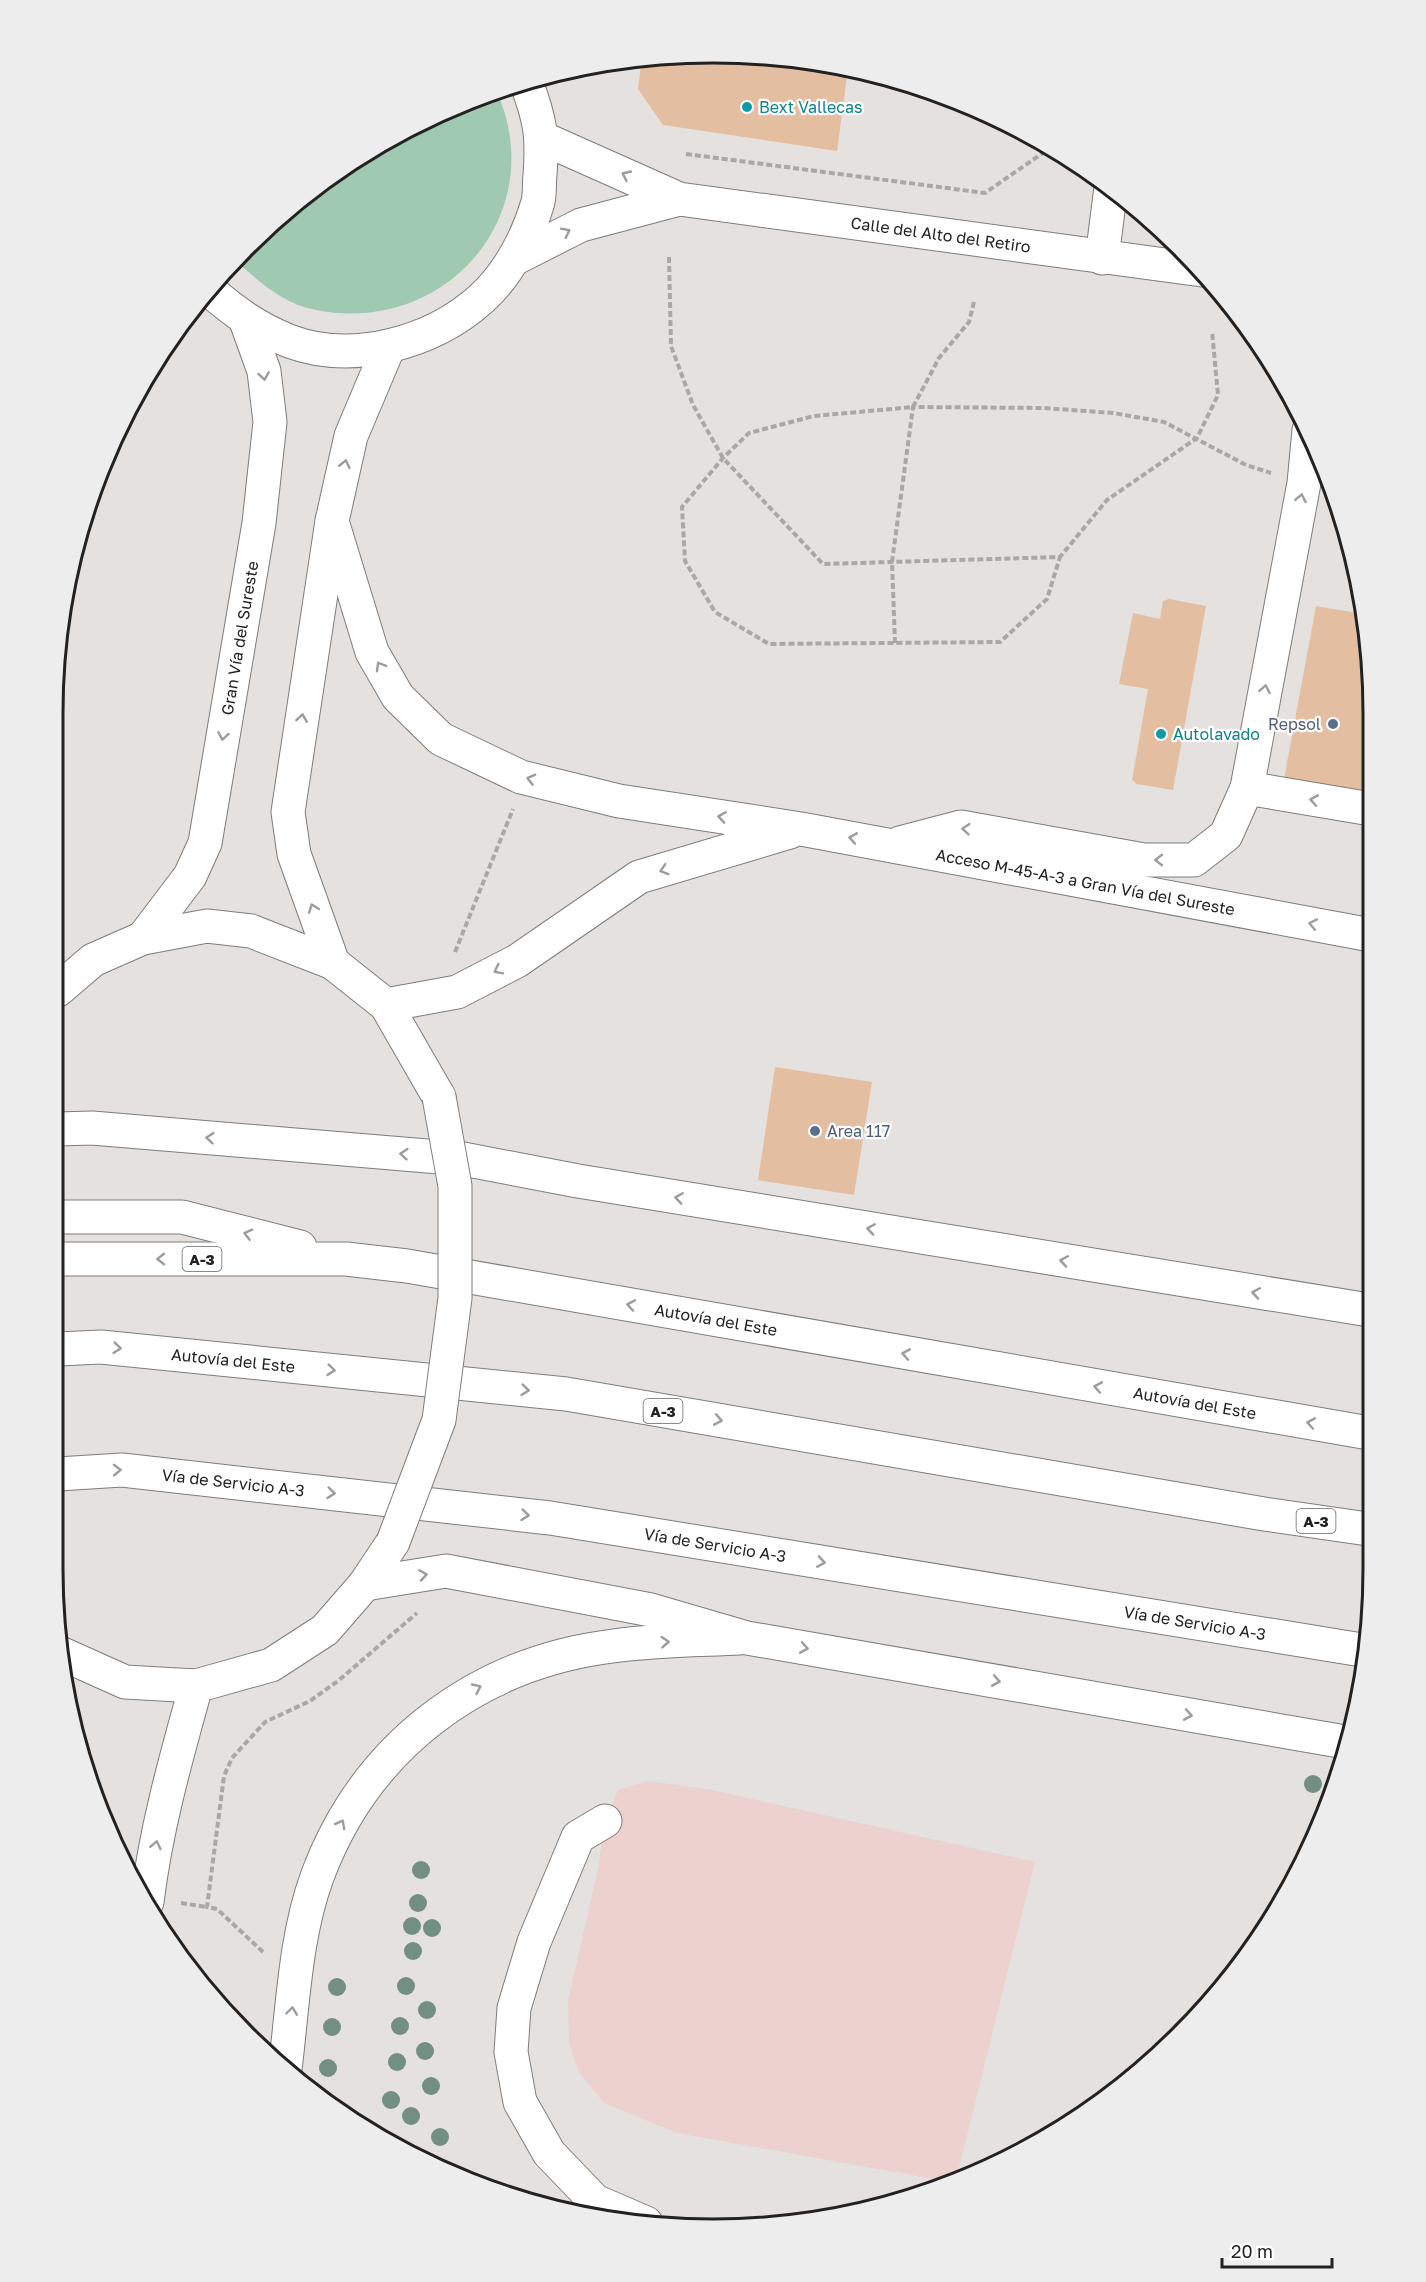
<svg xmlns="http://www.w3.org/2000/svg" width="1426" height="2282" viewBox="0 0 1426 2282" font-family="'Golos Text',sans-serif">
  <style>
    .commercial { fill: #ecd1ce }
    .green { fill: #a0c9b2 }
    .building { fill: #e4bea1 }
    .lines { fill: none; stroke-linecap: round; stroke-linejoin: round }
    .minor-casing { stroke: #7f7c79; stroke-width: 35 }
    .major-casing { stroke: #7f7c79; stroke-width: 35 }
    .highway-casing { stroke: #7f7c79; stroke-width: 35 }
    .path { stroke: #aaa7a6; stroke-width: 4; stroke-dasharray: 6 3; stroke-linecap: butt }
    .minor { stroke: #fff; stroke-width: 33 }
    .major { stroke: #fff; stroke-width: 33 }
    .highway { stroke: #fff; stroke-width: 33 }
    .major-bridge-casing { stroke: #7f7c79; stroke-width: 35; stroke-linecap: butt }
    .major-bridge { stroke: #fff; stroke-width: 33 }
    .tree { fill: #738f81 }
    .oneway { stroke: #9c9c9b }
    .culture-dot { fill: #0f9aa8; stroke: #fff; stroke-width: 2 }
    .service-dot { fill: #5c6f8a; stroke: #fff; stroke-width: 2 }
    .labels { text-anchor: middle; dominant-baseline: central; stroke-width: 4.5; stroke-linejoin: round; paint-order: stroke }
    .shield { fill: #fff; stroke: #656464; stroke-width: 1.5 }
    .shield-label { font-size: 15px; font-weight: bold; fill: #232221 }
    .culture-label { font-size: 16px; fill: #0d838f; stroke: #fff; text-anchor: start }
    .street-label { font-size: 16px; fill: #232221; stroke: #fff }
    .service-label { font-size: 16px; fill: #4e5e75; stroke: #fff; text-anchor: end }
    .rim { fill: none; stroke: #232221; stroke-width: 3 }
  </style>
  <rect width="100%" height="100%" fill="#e5e1df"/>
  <path class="commercial" d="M648,1781L712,1790L1035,1862L956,2180L951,2182L677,2133L604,2103L579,2072L569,2044L568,2001L599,1864L605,1821L618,1790Z"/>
  <path class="green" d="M496,90C552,212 447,336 316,310C284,304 259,282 236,261L278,216L383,141Z"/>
  <path class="building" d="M757,54L848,69L837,151L663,125L638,89L642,58Z
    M1169,599L1206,606L1173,790L1137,784L1132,780L1148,689L1119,684L1133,613L1160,619L1163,601Z
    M1316,606L1363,614L1372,669V794L1284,779Z
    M775,1067L872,1082L854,1195L758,1180Z"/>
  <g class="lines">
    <g class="minor-casing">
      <g id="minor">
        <path d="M1102,258L1111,187"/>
        <path id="s1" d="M332,521L372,652L398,697L441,739L521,777L619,801L801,829L1371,935"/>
        <path d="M1247,788L1304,483L1309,430"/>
        <path d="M900,843L961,827L1144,860H1194L1226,835L1247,788L1371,809"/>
        <path d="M386,1005L457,992L517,961L639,877L790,832"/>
        <path d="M605,1821L578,1837L534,1942L514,2008L511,2052L520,2102L549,2153L595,2201L646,2223"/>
        <path d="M147,1902C156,1828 176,1758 196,1686"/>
        <path d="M285,2069C293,2006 295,1937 317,1877C365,1747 476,1663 613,1646C654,1640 697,1640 740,1638"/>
      </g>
    </g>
    <g class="major-casing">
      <g id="major">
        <path id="s2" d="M542,138L679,199L1202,270"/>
        <path d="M514,259L581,225L679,199"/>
        <path d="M209,290C235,312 256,328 289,341C352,365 432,343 481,299C508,275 528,237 538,202C540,194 539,183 540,175C543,135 540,119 526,82"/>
        <path id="s3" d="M143,938L190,876L205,843L259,523L270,422L264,371L246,321"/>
        <path d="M333,963L294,854L288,812L332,521L351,436L389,346"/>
        <path d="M58,990L93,960L143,938L207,926L251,931L333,963L386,1005L439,1097"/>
        <path id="s4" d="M58,1474L122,1470L550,1518L1368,1651"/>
        <path d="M365,1584L446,1571L651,1610L747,1638L1345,1742"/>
        <path d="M58,1652L125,1682L196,1686L271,1665L325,1630L365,1584L393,1542"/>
      </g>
    </g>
    <g class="highway-casing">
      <g id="highway">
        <path d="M58,1129L92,1128L463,1159L578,1181L1369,1310"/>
        <path d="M58,1217H182L300,1247"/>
        <path id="s5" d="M58,1259H346L407,1266L1369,1433"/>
        <path id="s6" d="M58,1349L101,1347L566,1394L1264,1514L1368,1529"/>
      </g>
    </g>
    <path class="path" d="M686,154L985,193L1050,148
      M669,257L671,346L693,405L723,458L823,564L1060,557L1107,500L1197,438L1218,395L1212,331
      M974,302L969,322L939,358L913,407L814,416L749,433L723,458L682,507L685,561L715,612L769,644L1000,642L1047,599L1060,557
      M895,643L892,562L913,407L1044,408L1113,413L1164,422L1246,465L1271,473
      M455,952L513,809
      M181,1903L207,1907
      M263,1952L217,1909L207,1907L221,1799L224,1776L232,1758L265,1722L310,1701L338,1681L417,1613"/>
    <use href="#minor" class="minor"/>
    <use href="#major" class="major"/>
    <use href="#highway" class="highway"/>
    <g class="major-bridge-casing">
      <path id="major-bridge" d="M393,1542L439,1420L455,1298V1186L439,1097"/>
    </g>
    <use href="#major-bridge" class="major-bridge"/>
  </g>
  <g class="tree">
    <circle cx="1313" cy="1784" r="9"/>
    <circle cx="421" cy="1870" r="9"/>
    <circle cx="418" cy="1903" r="9"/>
    <circle cx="412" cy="1926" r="9"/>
    <circle cx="432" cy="1928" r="9"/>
    <circle cx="413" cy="1951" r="9"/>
    <circle cx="406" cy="1986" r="9"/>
    <circle cx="337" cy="1987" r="9"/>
    <circle cx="427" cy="2010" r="9"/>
    <circle cx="400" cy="2026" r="9"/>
    <circle cx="332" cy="2027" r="9"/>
    <circle cx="425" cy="2051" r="9"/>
    <circle cx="397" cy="2062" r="9"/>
    <circle cx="328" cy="2068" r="9"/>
    <circle cx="431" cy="2086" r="9"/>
    <circle cx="391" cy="2100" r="9"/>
    <circle cx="411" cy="2116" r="9"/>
    <circle cx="440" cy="2137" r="9"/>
  </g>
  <defs><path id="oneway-chevron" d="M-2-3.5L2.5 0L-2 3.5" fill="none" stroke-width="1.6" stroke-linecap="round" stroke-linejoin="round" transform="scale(1.5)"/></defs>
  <g class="oneway">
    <use href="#oneway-chevron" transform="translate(626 175) rotate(-155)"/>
    <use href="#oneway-chevron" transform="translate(566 232) rotate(-27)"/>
    <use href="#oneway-chevron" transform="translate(264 376) rotate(81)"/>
    <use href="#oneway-chevron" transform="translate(345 464) rotate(-77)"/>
    <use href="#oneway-chevron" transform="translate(1301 498) rotate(-79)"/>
    <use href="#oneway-chevron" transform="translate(380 666) rotate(-120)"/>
    <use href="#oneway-chevron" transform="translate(1265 689) rotate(-79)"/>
    <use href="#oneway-chevron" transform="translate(302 718) rotate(-81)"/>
    <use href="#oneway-chevron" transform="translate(223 736) rotate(100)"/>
    <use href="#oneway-chevron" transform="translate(531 779) rotate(-166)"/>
    <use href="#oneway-chevron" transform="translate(1314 800) rotate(-170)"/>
    <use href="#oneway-chevron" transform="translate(722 817) rotate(-171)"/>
    <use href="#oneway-chevron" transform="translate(966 829) rotate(-175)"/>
    <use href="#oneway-chevron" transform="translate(853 838) rotate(-170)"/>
    <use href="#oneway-chevron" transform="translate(1159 860) rotate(180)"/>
    <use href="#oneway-chevron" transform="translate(664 870) rotate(163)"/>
    <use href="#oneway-chevron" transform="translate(313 908) rotate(-110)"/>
    <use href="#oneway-chevron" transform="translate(1313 924) rotate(-169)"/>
    <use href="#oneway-chevron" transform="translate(498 970) rotate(153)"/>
    <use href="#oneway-chevron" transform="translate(210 1138) rotate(-175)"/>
    <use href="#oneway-chevron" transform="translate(404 1154) rotate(-175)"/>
    <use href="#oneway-chevron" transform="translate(679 1198) rotate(-171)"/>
    <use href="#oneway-chevron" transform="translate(871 1229) rotate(-171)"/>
    <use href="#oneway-chevron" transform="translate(248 1234) rotate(-166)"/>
    <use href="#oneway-chevron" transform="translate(161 1259) rotate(180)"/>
    <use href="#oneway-chevron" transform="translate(1064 1261) rotate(-171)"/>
    <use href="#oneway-chevron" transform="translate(1256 1293) rotate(-171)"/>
    <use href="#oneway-chevron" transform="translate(631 1305) rotate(-170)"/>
    <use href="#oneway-chevron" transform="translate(117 1348) rotate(6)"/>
    <use href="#oneway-chevron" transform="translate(906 1354) rotate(-170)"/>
    <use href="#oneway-chevron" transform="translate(331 1370) rotate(6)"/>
    <use href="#oneway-chevron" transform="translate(1098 1387) rotate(-170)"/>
    <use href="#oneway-chevron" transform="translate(525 1390) rotate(6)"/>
    <use href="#oneway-chevron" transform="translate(718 1420) rotate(10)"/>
    <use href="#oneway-chevron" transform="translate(1311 1423) rotate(-170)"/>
    <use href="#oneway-chevron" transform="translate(117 1470) rotate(-1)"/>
    <use href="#oneway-chevron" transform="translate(331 1493) rotate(6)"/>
    <use href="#oneway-chevron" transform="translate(525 1515) rotate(6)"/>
    <use href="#oneway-chevron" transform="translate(821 1562) rotate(9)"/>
    <use href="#oneway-chevron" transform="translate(423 1575) rotate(-9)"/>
    <use href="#oneway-chevron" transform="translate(665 1642) rotate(-4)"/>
    <use href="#oneway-chevron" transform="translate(804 1648) rotate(10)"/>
    <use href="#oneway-chevron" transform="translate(996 1681) rotate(10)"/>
    <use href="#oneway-chevron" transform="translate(477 1688) rotate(-25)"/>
    <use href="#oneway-chevron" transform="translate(1188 1715) rotate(10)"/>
    <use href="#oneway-chevron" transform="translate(341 1824) rotate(-61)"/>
    <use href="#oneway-chevron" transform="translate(156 1845) rotate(-78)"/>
    <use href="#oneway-chevron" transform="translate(292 2011) rotate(-83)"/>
  </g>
  <g class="culture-dot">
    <circle cx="747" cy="107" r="6"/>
    <circle cx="1161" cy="734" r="6"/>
  </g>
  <g class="service-dot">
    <circle cx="1333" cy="724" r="6"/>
    <circle cx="815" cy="1131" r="6"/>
  </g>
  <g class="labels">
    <g class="shield">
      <rect x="182.5" y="1247" width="39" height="24" rx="4.5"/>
      <rect x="643.5" y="1399" width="39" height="24" rx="4.5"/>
      <rect x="1296.5" y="1509" width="39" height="24" rx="4.5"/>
    </g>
    <g class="shield-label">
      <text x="202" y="1259">A-3</text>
      <text x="663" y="1411">A-3</text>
      <text x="1316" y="1521">A-3</text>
    </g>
    <g class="culture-label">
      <text x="759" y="107">Bext Vallecas</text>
      <text x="1173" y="734">Autolavado</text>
    </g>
    <g class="street-label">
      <text stroke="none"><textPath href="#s2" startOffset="414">Calle del Alto del Retiro</textPath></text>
      <text stroke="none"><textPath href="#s3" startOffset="322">Gran Vía del Sureste</textPath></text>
      <text stroke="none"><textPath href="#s1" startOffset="912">Acceso M-45-A-3 a Gran Vía del Sureste</textPath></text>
      <text stroke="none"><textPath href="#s5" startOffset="663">Autovía del Este</textPath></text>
      <text stroke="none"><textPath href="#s6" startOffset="176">Autovía del Este</textPath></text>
      <text stroke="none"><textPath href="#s5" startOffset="1149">Autovía del Este</textPath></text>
      <text stroke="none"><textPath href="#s4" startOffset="176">Vía de Servicio A-3</textPath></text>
      <text stroke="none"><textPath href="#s4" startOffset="662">Vía de Servicio A-3</textPath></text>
      <text stroke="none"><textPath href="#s4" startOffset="1148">Vía de Servicio A-3</textPath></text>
    </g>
    <g class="service-label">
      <text x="1321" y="724">Repsol</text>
      <text x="827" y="1131" text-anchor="start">Area 117</text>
    </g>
  </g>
  <path d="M0 0H1426V2282H0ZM713 63H713A650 650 0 0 1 1363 713V1569A650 650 0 0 1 713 2219H713A650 650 0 0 1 63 1569V713A650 650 0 0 1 713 63Z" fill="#ededed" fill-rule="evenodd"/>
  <path class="rim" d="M713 63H713A650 650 0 0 1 1363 713V1569A650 650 0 0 1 713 2219H713A650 650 0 0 1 63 1569V713A650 650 0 0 1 713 63Z"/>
  <path d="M1222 2258v9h110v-9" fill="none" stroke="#232221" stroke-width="3"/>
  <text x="1231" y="2258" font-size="18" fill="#232221" stroke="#ffffff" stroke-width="4.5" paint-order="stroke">20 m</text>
</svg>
